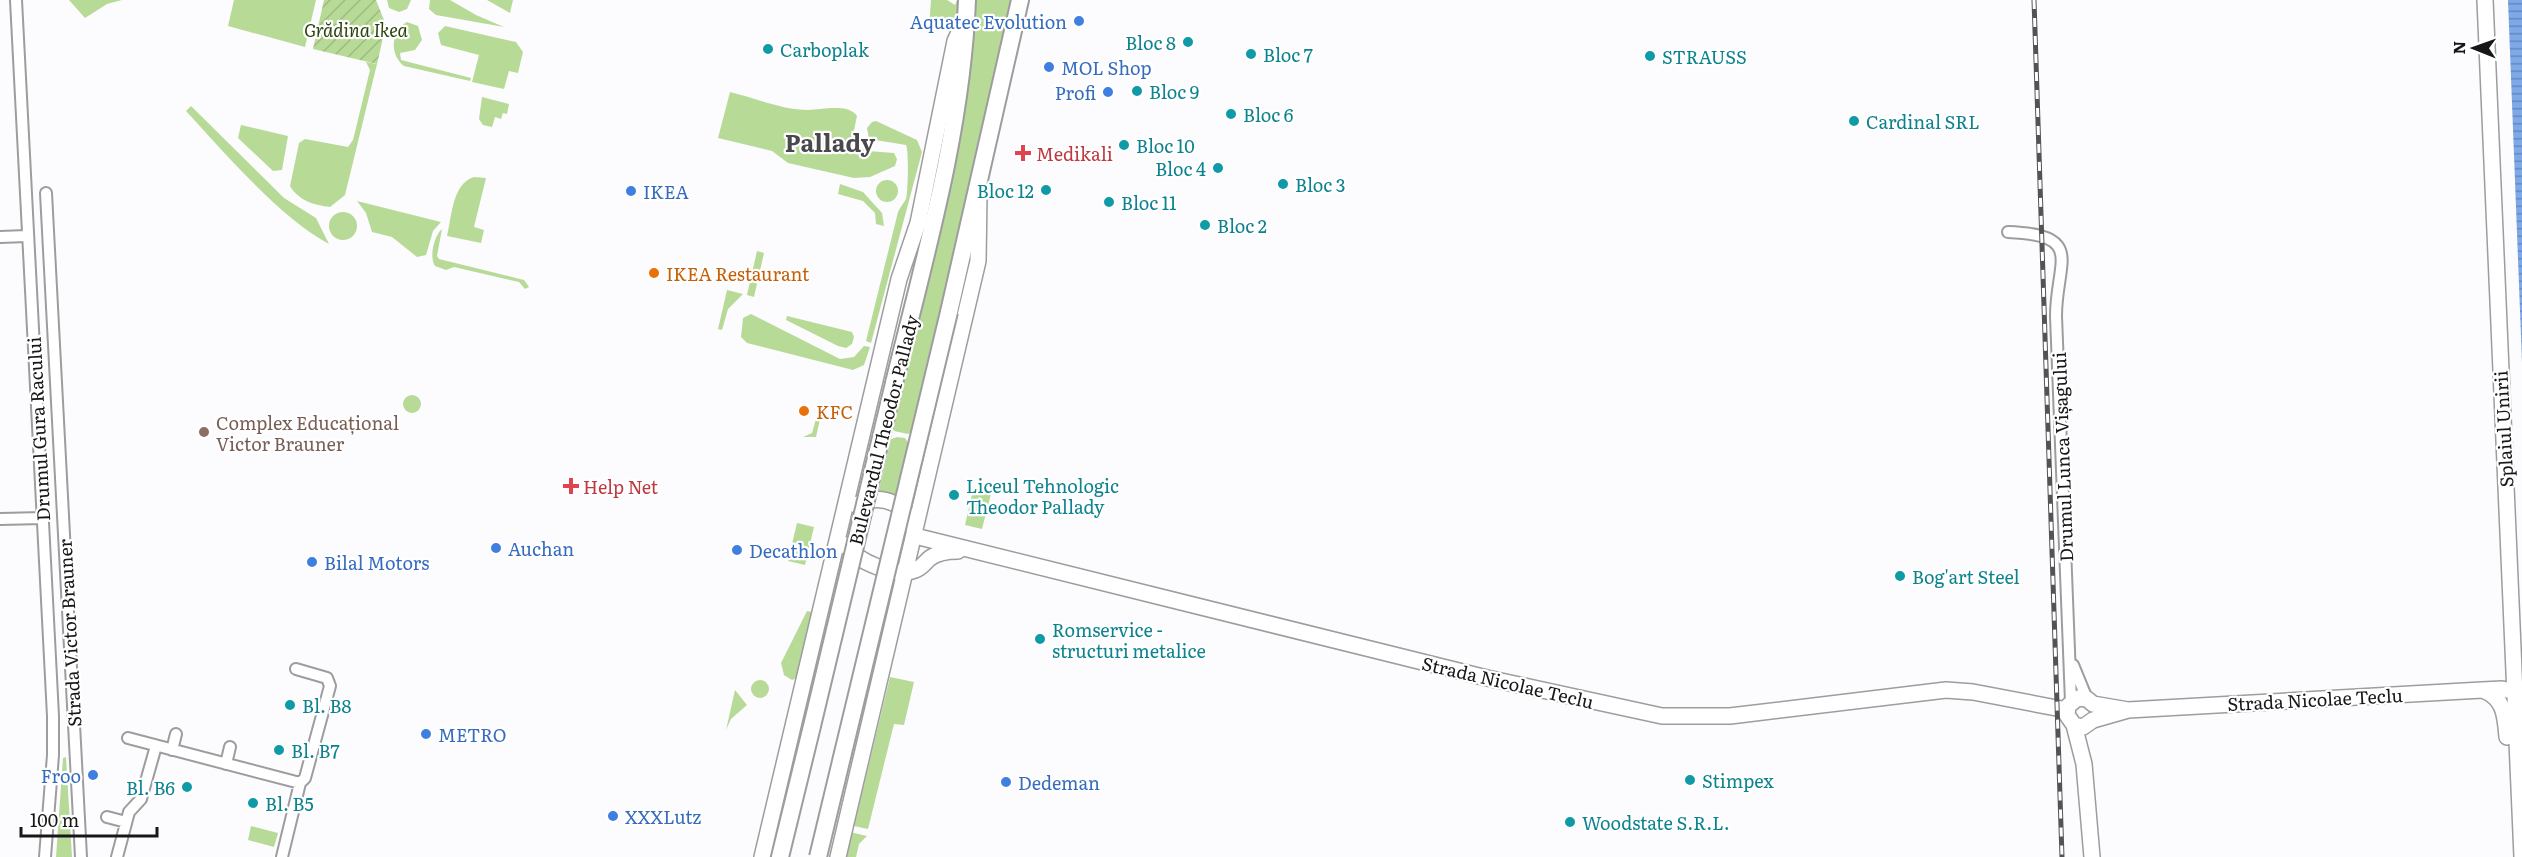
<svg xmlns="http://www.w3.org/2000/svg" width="2522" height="857" viewBox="0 0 2522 857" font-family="Literata,serif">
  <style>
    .green { fill: #b8da97 }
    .garden { fill: url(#garden-furrows) }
    .water { fill: url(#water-rules) }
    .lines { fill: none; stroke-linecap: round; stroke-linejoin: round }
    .street-casing { stroke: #9d9c9f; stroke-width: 14 }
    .secondary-casing { stroke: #9d9c9f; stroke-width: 18 }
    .primary-casing { stroke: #9d9c9f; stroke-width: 20 }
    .street { stroke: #fff; stroke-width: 10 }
    .secondary { stroke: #fff; stroke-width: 15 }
    .primary { stroke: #fff; stroke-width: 16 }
    .rail-casing { stroke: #535254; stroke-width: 5 }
    .rail { stroke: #fff; stroke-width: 3; stroke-dasharray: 9; stroke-linecap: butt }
    .primary-bridge-casing { stroke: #9d9c9f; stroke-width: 20; stroke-linecap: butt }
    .primary-bridge { stroke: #fff; stroke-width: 16 }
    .shop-dot { fill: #3f7fe0; stroke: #fff; stroke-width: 2 }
    .culture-dot { fill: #0f9aa8; stroke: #fff; stroke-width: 2 }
    .health-dot { fill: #e0444e; stroke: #fff; stroke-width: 2 }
    .food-dot { fill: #e8710a; stroke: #fff; stroke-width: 2 }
    .education-dot { fill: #8d6e63; stroke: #fff; stroke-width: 2 }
    .labels { text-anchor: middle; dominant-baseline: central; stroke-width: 4.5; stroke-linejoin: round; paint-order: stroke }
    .shop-label { font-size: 18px; fill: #366cbe; stroke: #fff; text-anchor: start }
    .park-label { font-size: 18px; font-style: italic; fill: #2b420e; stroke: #fff }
    .culture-label { font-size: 18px; fill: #0d838f; stroke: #fff; text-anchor: start }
    .health-label { font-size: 18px; fill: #be3a42; stroke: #fff; text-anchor: start }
    .food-label { font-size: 18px; fill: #c56008; stroke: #fff; text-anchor: start }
    .education-label { font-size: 18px; fill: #785e54; stroke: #fff; text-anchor: start }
    .street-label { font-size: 18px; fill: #171718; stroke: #fff }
    .district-label { font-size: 24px; font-weight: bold; fill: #49484c; stroke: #fff }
  </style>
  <defs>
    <pattern id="garden-furrows" width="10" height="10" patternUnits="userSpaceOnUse" patternTransform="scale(1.5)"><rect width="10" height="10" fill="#b8da97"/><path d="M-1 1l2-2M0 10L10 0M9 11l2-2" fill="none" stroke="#9dba81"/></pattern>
    <pattern id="water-rules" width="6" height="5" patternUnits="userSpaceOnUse" patternTransform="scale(1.5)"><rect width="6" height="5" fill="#7da9e9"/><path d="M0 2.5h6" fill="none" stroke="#6589bc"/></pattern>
  </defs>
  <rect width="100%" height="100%" fill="#fcfbfe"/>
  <path class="green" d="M69,0H122L107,4L85,18Z
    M234,0H316L305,47L228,26Z
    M387,0H411L407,9L399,12L389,8Z
    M430,0H450L476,15L504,27L436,15L429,9Z
    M487,0H513L510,13Z
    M931,0H947L955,5L957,0H960L952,32L929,27Z
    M976,0H1012L912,432L908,434L894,431L892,426L963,119L973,47Z
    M407,22L418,26L422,40L415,50L400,53L401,60L471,78L470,81L404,66C389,54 391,31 407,22Z
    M445,26L516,42L523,52L518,73L509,71L504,89L472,82L479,55L441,45L438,33Z
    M366,62L377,64L345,195L330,207C314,205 299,201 290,186L299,143L305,139L348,147L353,140L370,70Z
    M730,92C755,98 783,110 808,110C822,110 848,103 857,116L853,135L858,147L868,151L894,153L897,159L895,166L870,177L854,178L788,163L772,151L718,138Z
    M482,97L509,104L507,114L503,113L501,119L495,117L492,127L483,125L479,119Z
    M191,106L284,198L316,218L329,244C281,219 224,152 186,111Z
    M876,121L917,140L922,152L871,343L866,341L898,212C900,207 904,203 906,199C908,193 909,150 906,145L869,139L867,128L872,122Z
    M241,125L288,136L282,170L273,171L238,138Z
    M474,177L486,178L474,227L484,230L481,243L447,236C452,216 452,184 474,177Z
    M876 191a11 11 0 1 1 22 0a11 11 0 1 1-22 0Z
    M840,184L863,192L882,213L884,226L876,224L875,213L863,201L838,194Z
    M357,201L441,222L433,231L426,255L417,257L392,237L372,232L366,213Z
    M329 226a14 14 0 1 1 28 0a14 14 0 1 1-28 0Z
    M442,229L437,256L439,259L524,280L529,287L525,289L519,282L454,267L446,270L435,266C429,257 434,236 442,229Z
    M757,251L764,253L754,297L747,295Z
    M727,290L743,294L728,309L722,330L718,329Z
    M751,314L840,359L854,357L864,346L870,347L864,365L853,370L747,343L741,337L743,318Z
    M787,316L852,332L854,337L852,344L846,348L838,346L786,320Z
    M403 404a9 9 0 1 1 18 0a9 9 0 1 1-18 0Z
    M820,405L823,406L816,437H803L812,433Z
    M897,437L905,438L909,444L897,495L878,494L891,439Z
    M973,490L991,494L982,529L965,525Z
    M797,523L814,527L805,565L788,561Z
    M807,611L812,612L799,677L792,680L784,675L781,663Z
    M890,677L914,682L904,725L894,724L868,829L854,826Z
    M751 689a9 9 0 1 1 18 0a9 9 0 1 1-18 0Z
    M735,690L747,705L731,719L726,730Z
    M66,757L72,857H56L63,758Z
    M251,826L278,833L274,847L248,840Z
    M850,832L867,836L859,844L856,857H844Z"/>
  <path class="garden" d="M324,0H376L386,25L377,64L313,49Z"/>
  <path class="water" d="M2508,0H2522V362Z"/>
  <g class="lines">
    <g class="street-casing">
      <path id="street" d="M16,0L53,716V755L45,857
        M46,193L81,857
        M2008,232C2086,235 2056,262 2056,316L2071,702
        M0,237L27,236
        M0,519L43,518
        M2073,665L2087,699
        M128,738L300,783
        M172,750L176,734
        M226,764L230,747
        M107,817L126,822
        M117,857L129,812L141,799L156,746
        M282,857L300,783L305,778L330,686L327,678L296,669"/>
    </g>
    <g class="secondary-casing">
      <path id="secondary" d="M2485,0L2522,857
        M856,505C883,491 911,505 915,536
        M915,536L1487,678L1662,716H1730L1946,690L1973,692L2067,710
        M846,545C856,562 897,578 915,570C922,568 925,562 930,558C938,552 948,551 958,551
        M2483,690C2505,699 2505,716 2507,737
        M2128,710L2093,704L2087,699L2078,698L2068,706L2067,715L2074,725L2083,727L2093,720L2128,710L2482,690L2502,689L2522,693
        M2074,725L2084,764L2092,857
        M762,857L899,279L918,223L955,41L964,21
        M838,857L978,261L979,195"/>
    </g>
    <g class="primary-casing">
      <path id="primary" d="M949,312L1020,0
        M894,383C925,256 962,131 967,0
        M780,857L812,726"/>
    </g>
    <use href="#street" class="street"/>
    <use href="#secondary" class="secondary"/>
    <use href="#primary" class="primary"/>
    <g class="rail-casing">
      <path id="rail" d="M2034,0L2062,857"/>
    </g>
    <use href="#rail" class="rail"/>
    <g class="primary-bridge-casing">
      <path id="primary-bridge" d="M812,726L894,383
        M818,857L949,312"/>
    </g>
    <use href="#primary-bridge" class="primary-bridge"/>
  </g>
  <g class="shop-dot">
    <circle cx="1079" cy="21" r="6"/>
    <circle cx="1049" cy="67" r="6"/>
    <circle cx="1108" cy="92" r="6"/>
    <circle cx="631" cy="191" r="6"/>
    <circle cx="496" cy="548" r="6"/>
    <circle cx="737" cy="550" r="6"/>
    <circle cx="312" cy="562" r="6"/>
    <circle cx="426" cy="734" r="6"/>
    <circle cx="93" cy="775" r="6"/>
    <circle cx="1006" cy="782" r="6"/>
    <circle cx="613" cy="816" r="6"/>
  </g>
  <g class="culture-dot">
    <circle cx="1188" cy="42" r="6"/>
    <circle cx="768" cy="49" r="6"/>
    <circle cx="1251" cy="54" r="6"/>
    <circle cx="1650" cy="56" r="6"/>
    <circle cx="1137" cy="91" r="6"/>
    <circle cx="1231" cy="114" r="6"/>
    <circle cx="1854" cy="121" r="6"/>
    <circle cx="1124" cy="145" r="6"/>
    <circle cx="1218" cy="168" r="6"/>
    <circle cx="1283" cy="184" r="6"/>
    <circle cx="1046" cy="190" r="6"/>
    <circle cx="1109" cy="202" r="6"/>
    <circle cx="1205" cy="225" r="6"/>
    <circle cx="954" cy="495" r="6"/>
    <circle cx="1900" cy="576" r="6"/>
    <circle cx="1040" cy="639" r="6"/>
    <circle cx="290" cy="705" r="6"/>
    <circle cx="279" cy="750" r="6"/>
    <circle cx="1690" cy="780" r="6"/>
    <circle cx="187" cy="787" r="6"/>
    <circle cx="253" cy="803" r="6"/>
    <circle cx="1570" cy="822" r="6"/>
  </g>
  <g class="health-dot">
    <path d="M1020 144h6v6h6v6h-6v6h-6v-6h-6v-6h6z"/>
    <path d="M568 477h6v6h6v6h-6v6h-6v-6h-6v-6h6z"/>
  </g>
  <g class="food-dot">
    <circle cx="654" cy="273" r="6"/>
    <circle cx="804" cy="411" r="6"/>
  </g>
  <circle class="education-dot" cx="204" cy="432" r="6"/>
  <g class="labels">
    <g class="shop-label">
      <text x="1067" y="21" text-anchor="end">Aquatec Evolution</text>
      <text x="1061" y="67">MOL Shop</text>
      <text x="1096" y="92" text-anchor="end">Profi</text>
      <text x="643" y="191">IKEA</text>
      <text x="508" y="548">Auchan</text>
      <text x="749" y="550">Decathlon</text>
      <text x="324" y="562">Bilal Motors</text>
      <text x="438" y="734">METRO</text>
      <text x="81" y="775" text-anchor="end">Froo</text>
      <text x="1018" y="782">Dedeman</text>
      <text x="625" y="816">XXXLutz</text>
    </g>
    <g class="park-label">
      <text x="356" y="29">Grădina Ikea</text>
    </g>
    <g class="culture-label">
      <text x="1176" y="42" text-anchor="end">Bloc 8</text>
      <text x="780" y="49">Carboplak</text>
      <text x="1263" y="54">Bloc 7</text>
      <text x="1662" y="56">STRAUSS</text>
      <text x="1149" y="91">Bloc 9</text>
      <text x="1243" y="114">Bloc 6</text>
      <text x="1866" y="121">Cardinal SRL</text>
      <text x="1136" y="145">Bloc 10</text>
      <text x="1206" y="168" text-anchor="end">Bloc 4</text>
      <text x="1295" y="184">Bloc 3</text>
      <text x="1034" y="190" text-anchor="end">Bloc 12</text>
      <text x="1121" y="202">Bloc 11</text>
      <text x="1217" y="225">Bloc 2</text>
      <text x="966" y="485">Liceul Tehnologic<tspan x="966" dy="21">Theodor Pallady</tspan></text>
      <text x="1912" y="576">Bog'art Steel</text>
      <text x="1052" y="629">Romservice -<tspan x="1052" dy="21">structuri metalice</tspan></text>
      <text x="302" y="705">Bl. B8</text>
      <text x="291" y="750">Bl. B7</text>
      <text x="1702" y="780">Stimpex</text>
      <text x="175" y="787" text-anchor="end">Bl. B6</text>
      <text x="265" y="803">Bl. B5</text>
      <text x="1582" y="822">Woodstate S.R.L.</text>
    </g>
    <g class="health-label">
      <text x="1036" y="153">Medikali</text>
      <text x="583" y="486">Help Net</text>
    </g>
    <g class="food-label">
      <text x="666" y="273">IKEA Restaurant</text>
      <text x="816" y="411">KFC</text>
    </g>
    <g class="education-label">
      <text x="216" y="422">Complex Educațional<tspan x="216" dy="21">Victor Brauner</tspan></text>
    </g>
    <g class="street-label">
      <text transform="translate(38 429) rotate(-93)">Drumul Gura Racului</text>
      <text transform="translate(2503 429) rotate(-93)">Splaiul Unirii</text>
      <text transform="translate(883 430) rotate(-76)">Bulevardul Theodor Pallady</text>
      <text transform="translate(2062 457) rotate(-92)">Drumul Lunca Vișagului</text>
      <text transform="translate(69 633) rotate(-93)">Strada Victor Brauner</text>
      <text transform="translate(1508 682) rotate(13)">Strada Nicolae Teclu</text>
      <text transform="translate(2315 699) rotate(-3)">Strada Nicolae Teclu</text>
    </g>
    <g class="district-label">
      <text x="830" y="141">Pallady</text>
    </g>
  </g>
  <g transform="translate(2474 48) rotate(271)" stroke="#ffffff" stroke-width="4.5" paint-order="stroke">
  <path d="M0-4.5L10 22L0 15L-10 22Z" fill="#171718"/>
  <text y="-9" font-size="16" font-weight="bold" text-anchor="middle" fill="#171718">N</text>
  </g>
  <path d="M21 827v9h136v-9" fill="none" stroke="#171718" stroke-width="3"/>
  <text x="30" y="827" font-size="18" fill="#171718" stroke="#ffffff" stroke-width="4.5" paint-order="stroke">100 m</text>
</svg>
